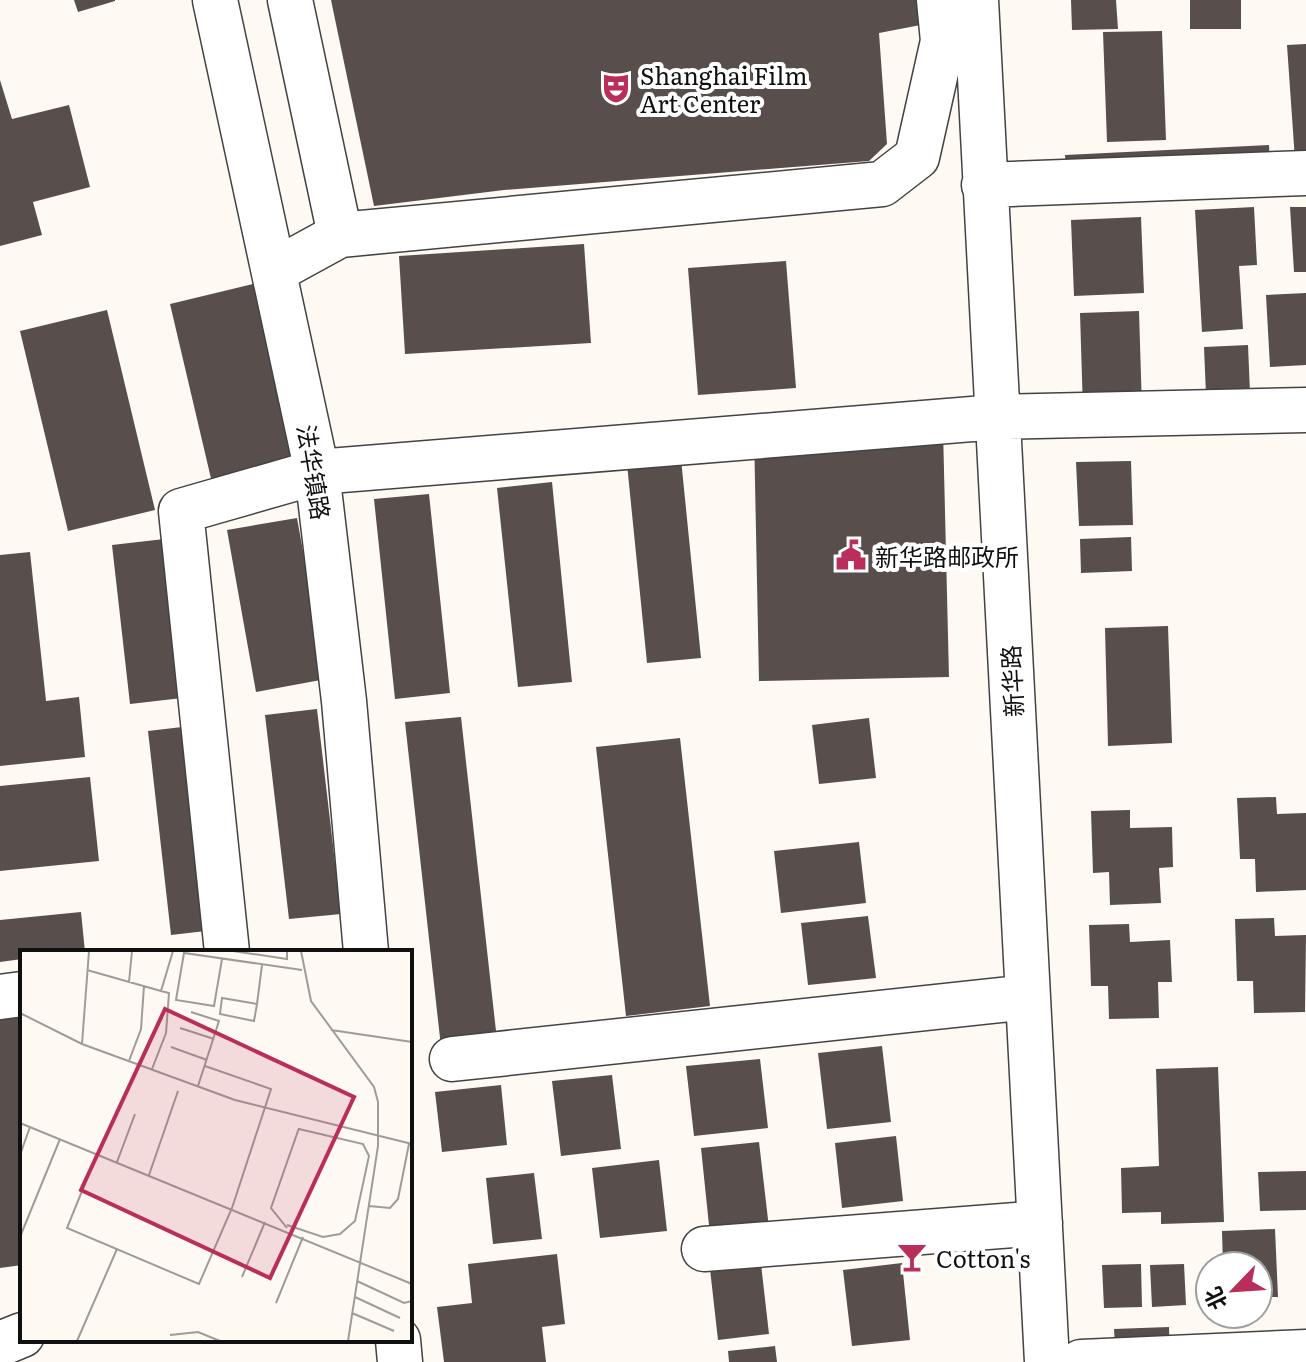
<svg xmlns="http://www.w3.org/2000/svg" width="1306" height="1362" viewBox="0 0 1306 1362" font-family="Literata,'Noto Sans SC',serif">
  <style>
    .building { fill: #584e4c }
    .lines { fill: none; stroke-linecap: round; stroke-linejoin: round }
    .minor-casing { stroke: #434343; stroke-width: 47 }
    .minor { stroke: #fff; stroke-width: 44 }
    .labels { text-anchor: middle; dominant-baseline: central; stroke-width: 8; stroke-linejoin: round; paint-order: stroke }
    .poi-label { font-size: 24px; fill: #101010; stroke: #fff; text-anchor: start }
    .street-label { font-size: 24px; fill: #101010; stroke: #fff }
    .inset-road { fill: none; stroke: #9f9c98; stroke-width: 2 }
    .view { fill: #b92e5a; fill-opacity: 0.15; stroke: #b92e5a; stroke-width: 4 }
    .inset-edge { fill: none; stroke: #101010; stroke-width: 4 }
  </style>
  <rect width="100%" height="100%" fill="#fef9f3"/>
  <path class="building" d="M74,0H115V1L78,12Z
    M331,0H928L931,23L879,33L887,144L869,161L504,190L374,206Z
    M1071,0H1116L1118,29L1072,30Z
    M1190,0H1241V29H1190Z
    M1162,31L1166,140L1107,142L1103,32Z
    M1306,44V159L1295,160L1287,45Z
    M0,80L12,119L69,105L90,187L33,202L42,235L0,246Z
    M1269,145L1271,185L1067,195L1065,155Z
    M1254,207L1257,265L1239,266L1243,329L1202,332L1195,210Z
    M1290,207H1306V272H1294Z
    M1141,217L1144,293L1074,296L1071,220Z
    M584,244L591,343L405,354L399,256Z
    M786,261L796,388L698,395L688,268Z
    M257,283L305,483L217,504L170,304Z
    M1306,293V365L1270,367L1266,295Z
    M107,310L155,510L68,531L20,331Z
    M1139,311L1142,409L1083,411L1080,313Z
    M1248,345L1250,393L1206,395L1204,347Z
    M943,429L949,677L759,681L754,432Z
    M681,459L701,658L647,663L627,464Z
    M1131,461L1133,525L1079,526L1076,462Z
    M552,482L572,682L518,687L497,488Z
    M429,494L450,693L395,699L374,499Z
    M297,518L326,679L256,692L227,530Z
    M1131,537L1132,571L1081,573L1080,539Z
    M173,538L191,697L130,704L112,545Z
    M30,552L46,701L79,697L85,757L0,766V555Z
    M1168,626L1172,743L1108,746L1105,628Z
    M317,709L341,914L289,919L265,715Z
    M461,717L497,1040L441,1047L405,722Z
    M869,718L876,778L819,784L812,725Z
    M199,725L223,929L171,935L148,731Z
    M680,738L710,1006L626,1016L596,747Z
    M90,777L99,861L0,871V786Z
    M1276,797L1277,814L1306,813V890L1256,892L1255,859H1240L1237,798Z
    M1130,810V828L1172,827L1173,867L1159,868L1161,903L1110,905L1109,872L1093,873L1091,811Z
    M859,842L866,903L781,913L774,851Z
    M81,912L85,952H22V959L0,962V920Z
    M868,916L876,978L808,985L801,923Z
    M1274,918L1275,936L1306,935L1305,1012L1254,1013L1253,981H1237L1235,919Z
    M1129,924L1130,942L1170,940L1172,982H1158L1159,1018L1109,1019L1108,986H1091L1089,925Z
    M19,1006L22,1027V1265L0,1268V1009Z
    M882,1046L891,1122L827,1129L818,1053Z
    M760,1059L768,1128L694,1136L686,1066Z
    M1218,1067L1224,1222L1161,1224V1212L1122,1213L1121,1168L1159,1166L1156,1069Z
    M612,1075L621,1149L561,1156L552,1081Z
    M501,1085L507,1145L442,1152L435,1092Z
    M896,1136L903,1201L842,1208L835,1143Z
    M759,1142L769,1228L710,1235L701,1148Z
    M659,1160L667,1231L600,1238L592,1168Z
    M1306,1171V1210L1260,1211L1258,1172Z
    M534,1173L542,1239L493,1244L486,1178Z
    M1275,1229L1278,1297H1258V1266H1223L1222,1231Z
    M557,1254L565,1324L542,1327L546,1362H444L437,1307L472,1303L468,1264Z
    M902,1263L910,1340L852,1346L843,1270Z
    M761,1264L769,1334L718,1340L710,1269Z
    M1141,1264L1142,1307L1104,1308L1102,1265Z
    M1184,1264L1186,1305L1152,1307L1150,1265Z
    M1169,1327L1170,1362H1116L1114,1329Z
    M775,1346L777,1362H729L728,1351Z"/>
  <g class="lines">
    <g class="minor-casing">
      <path id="minor" d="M215,0L317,472L344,701L366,952
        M290,0L340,235
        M939,0L943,41
        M976,0L1047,1362
        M984,185L1306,173
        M276,270L340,235L882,184L917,157L943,41L977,29
        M227,952L181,511L317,472L997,417L1306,410
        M0,997L22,994
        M452,1059L1028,997
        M704,1249L1040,1223
        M398,1340L400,1362
        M0,1344L22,1335
        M1081,1362L1306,1352"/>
    </g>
    <use href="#minor" class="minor"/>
  </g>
  <defs>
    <g id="theatre-bare" transform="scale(2.4)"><path d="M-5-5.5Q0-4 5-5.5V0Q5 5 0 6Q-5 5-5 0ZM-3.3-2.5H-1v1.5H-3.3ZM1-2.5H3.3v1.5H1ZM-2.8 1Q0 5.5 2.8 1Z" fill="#b92e5a" stroke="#fff" stroke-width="2.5" paint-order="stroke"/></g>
    <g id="civic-bare" transform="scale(2.4)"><path d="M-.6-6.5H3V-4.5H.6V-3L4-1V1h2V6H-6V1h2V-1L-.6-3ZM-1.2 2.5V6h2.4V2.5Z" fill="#b92e5a" stroke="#fff" stroke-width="2.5" paint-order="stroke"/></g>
    <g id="bar-bare" transform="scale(2.4)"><path d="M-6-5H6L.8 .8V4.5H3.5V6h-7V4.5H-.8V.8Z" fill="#b92e5a" stroke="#fff" stroke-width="2.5" paint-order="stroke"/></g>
  </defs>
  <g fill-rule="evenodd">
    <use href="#theatre-bare" x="616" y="88"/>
    <use href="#civic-bare" x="851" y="555"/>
    <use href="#bar-bare" x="912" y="1257"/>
  </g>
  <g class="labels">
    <g class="poi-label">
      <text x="640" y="74">Shanghai Film<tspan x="640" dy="28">Art Center</tspan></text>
      <text x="875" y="555">新华路邮政所</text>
      <text x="936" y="1257">Cotton's</text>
    </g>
    <g class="street-label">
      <text transform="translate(315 472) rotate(81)">法华镇路</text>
      <text transform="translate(1011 681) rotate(-93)">新华路</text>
    </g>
  </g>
  <g transform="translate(20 950)">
    <rect width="392" height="392" fill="#fef9f3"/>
    <path class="inset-road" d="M213,1L267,9V1M281,1L291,51L354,137L358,152V196L328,391M202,9L194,56L156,50L164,3L282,20M67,20L141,41L153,1M109,32L112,1M237,54L202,48L200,64L234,71L237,54L242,15M171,62L199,71L178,136M0,63L62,94L215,150L392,194M160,78L194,89M311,80L392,92M62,94L69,1M151,97L187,110M109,111L121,79L124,36M132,119L146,83L149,43L141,41M0,173L392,334M77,204L47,278L179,334L212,258L251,139L185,116M0,205L10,177M97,212L115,164M129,225L158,141M349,256L370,258L378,249L389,194M267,275L303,287L320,284L335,271L349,206L343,194L279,179M267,278L251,258L279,178M0,287L40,189M222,327L245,272M337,331L384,353L392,351M335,347L380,368M256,353L283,287M332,363L374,381M150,385L178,382L200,391M57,391L97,299"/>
    <path class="view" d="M145,59L334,147L250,328L61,240Z"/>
    <rect width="392" height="392" class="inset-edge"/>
  </g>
  <g transform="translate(1234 1290) rotate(245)"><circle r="38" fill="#ffffff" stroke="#9f9f9f" stroke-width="2"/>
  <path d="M0-6L14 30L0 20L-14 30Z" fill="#b92e5a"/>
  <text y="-12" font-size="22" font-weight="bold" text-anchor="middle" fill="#101010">北</text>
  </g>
</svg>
